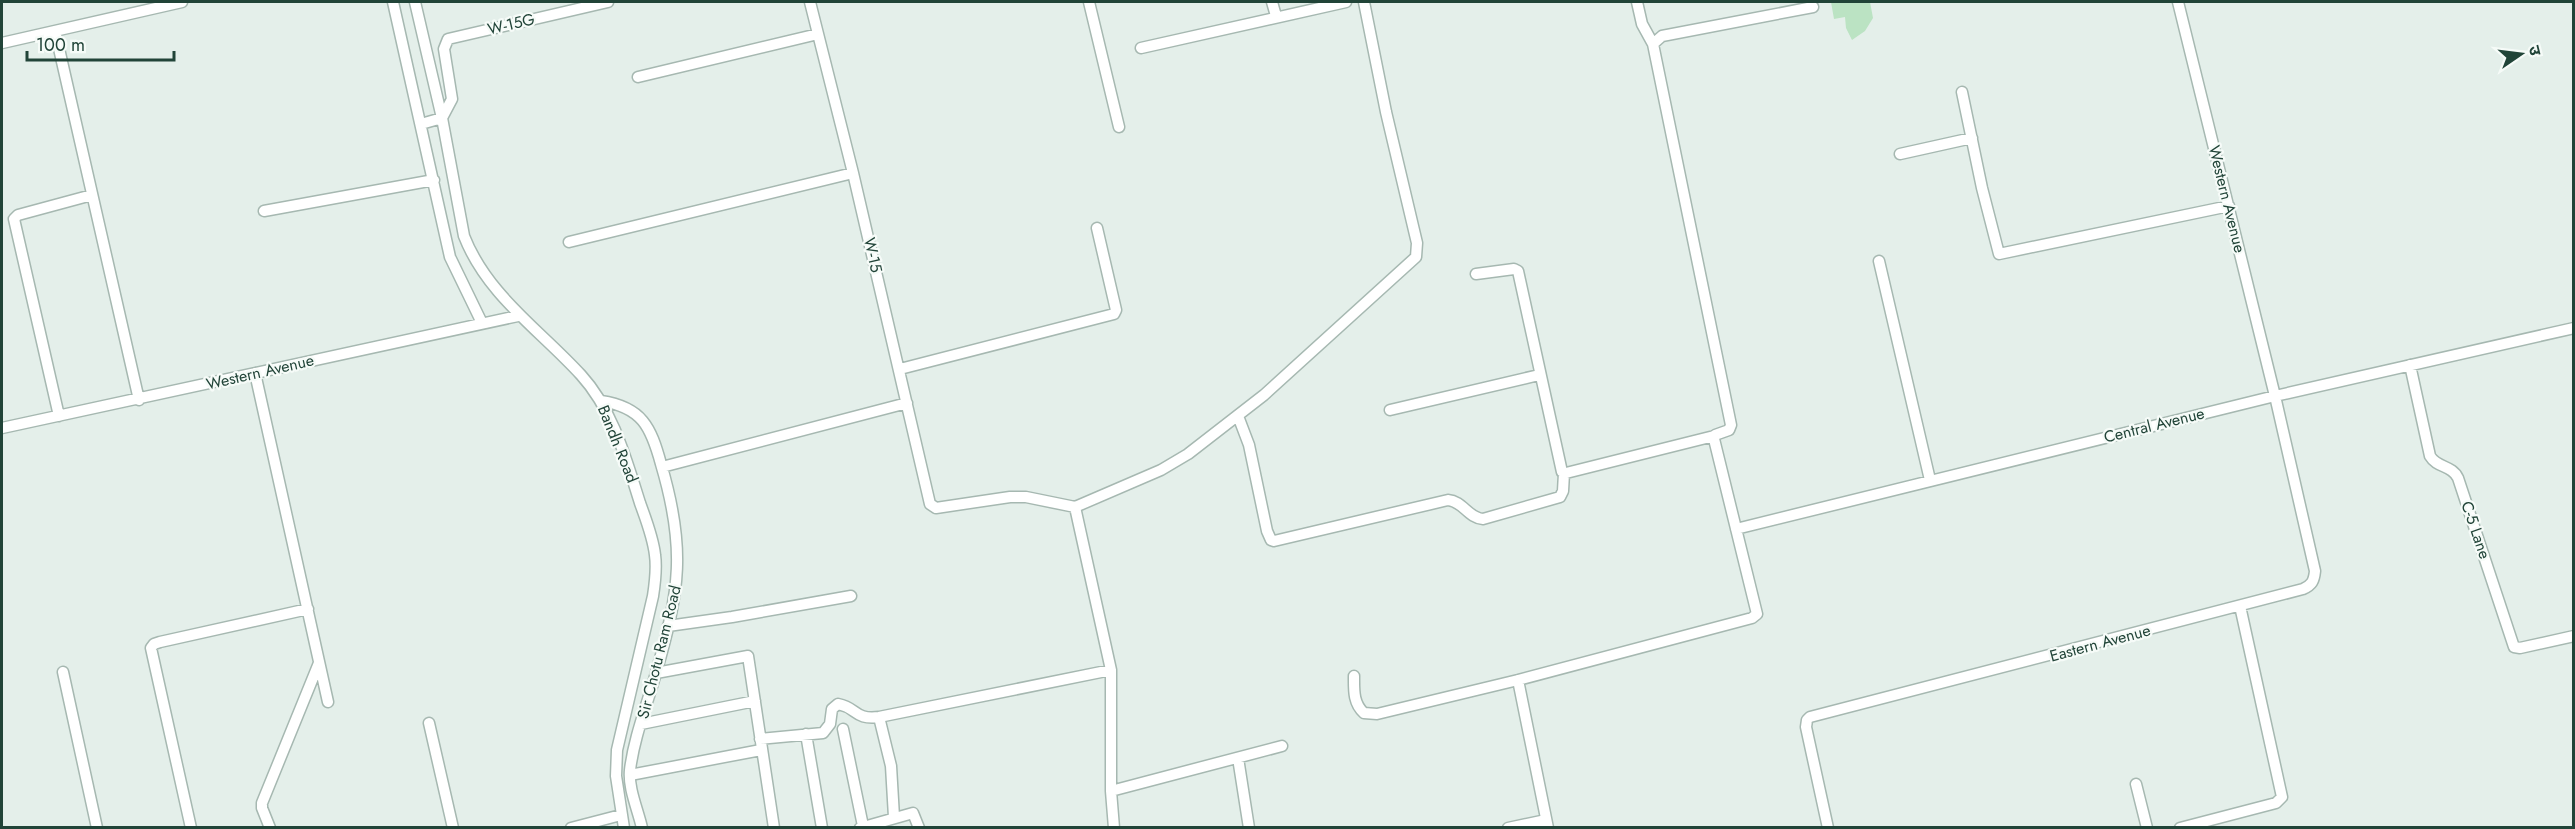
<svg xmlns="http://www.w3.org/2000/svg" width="2575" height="829" viewBox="0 0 2575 829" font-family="Jost,'Noto Sans Devanagari',sans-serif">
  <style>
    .green { fill: #bbe3c3 }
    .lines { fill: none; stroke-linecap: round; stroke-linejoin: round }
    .minor-casing { stroke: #a6b8b1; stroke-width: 13 }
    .minor { stroke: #fff; stroke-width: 10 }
    .labels { text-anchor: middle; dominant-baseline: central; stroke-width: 4.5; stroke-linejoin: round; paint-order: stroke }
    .street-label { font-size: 16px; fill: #214438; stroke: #f6fbf8 }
  </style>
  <rect width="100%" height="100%" fill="#e4efea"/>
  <path class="green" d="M1831,2H1870L1873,18L1865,31L1852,40L1846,28L1845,17L1834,19Z"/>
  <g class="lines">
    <g class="minor-casing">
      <path id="minor" d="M393,2L450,257L482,323
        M415,2L442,118L464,236C487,295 540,330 581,375C613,410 626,459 640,503C646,520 653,537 655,555C657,569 655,583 653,596L617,750L616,776L624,828
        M810,2L853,173L930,504L936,508L1010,497H1026L1075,507L1111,670V791L1114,828
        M1089,2L1119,127
        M1272,2L1276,16
        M1637,2L1642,24L1653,44
        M55,31L139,400
        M2,43L182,2
        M1141,48L1346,2
        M638,77L818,34
        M1962,92L1982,188L1999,254L2229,206
        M421,124L442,118L452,99L444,49L448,39L608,2
        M1900,154L1972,138
        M264,211L434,180
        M569,242L853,173
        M1879,261L1930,480
        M1476,274L1514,269L1518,271L1562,472L1566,473L1714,436
        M2410,365L2430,456C2437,468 2452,465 2458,478L2514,647L2520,648L2574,636
        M900,369L1114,314L1116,310L1097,228
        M255,373L328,702
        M601,401C642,407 651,427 661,464C686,548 680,590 656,673C647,705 634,737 630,770C628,788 638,810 642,828
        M1390,410L1539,375
        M59,416L14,219L18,215L92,195
        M1238,416L1249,445L1267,531L1271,540L1274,541L1448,500C1463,501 1468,518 1483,519L1560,497L1563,491L1564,473
        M2,428L518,316
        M662,467L907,403
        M1075,507L1161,470L1188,454L1264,395L1416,257L1417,243L1386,112L1364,2
        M1736,529L2275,396L2574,328
        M668,626L732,617L851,596
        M63,672L97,828
        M656,673L748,656L774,828
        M1354,676C1354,690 1353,703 1364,713L1377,714L1518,680L1752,618L1757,614L1714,439L1715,435L1729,430L1731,425L1653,44L1662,36L1813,7
        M1518,680L1548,828
        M879,717L891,766L894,817
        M429,723L453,828
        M641,724L755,701
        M843,729L863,826
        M806,734L822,828
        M760,739L823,733L830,724L832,709L838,704C858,708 854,720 879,717L1111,670
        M1238,758L1249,828
        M630,775L761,750
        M2136,784L2147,828
        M1111,791L1282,746
        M191,828L151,648L154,644L160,642L308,609
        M270,828L262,808V803L319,663
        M571,828L621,815
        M860,828L913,813L919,828
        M1508,828L1546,820
        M1828,828L1806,727L1807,720L1810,717L2303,589C2312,585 2314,581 2315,571L2275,396L2178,2
        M2180,828L2276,803L2282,797L2240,606"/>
    </g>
    <use href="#minor" class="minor"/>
  </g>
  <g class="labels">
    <g class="street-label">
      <text transform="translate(511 24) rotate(-13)">W-15G</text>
      <text transform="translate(2227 199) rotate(76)">Western Avenue</text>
      <text transform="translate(873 255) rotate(77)">W-15</text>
      <text transform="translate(260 372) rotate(-13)">Western Avenue</text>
      <text transform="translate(2154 425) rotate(-14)">Central Avenue</text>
      <text transform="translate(618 444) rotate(68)">Bandh Road</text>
      <text transform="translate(2476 530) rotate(71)">C-5 Lane</text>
      <text transform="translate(2100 643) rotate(-15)">Eastern Avenue</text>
      <text transform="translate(659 652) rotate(-76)">Sir Chotu Ram Road</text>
    </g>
  </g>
  <rect width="2575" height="829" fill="none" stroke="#214438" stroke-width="6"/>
  <g transform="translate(2521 54) rotate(76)" stroke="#f6fbf8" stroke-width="4.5" paint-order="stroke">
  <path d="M0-4.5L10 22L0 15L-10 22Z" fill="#214438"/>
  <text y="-9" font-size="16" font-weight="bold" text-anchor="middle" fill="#214438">उ</text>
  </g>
  <path d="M27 51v9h147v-9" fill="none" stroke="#214438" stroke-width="3"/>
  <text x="36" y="51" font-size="18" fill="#214438" stroke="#f6fbf8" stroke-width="4.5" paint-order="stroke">100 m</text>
</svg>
